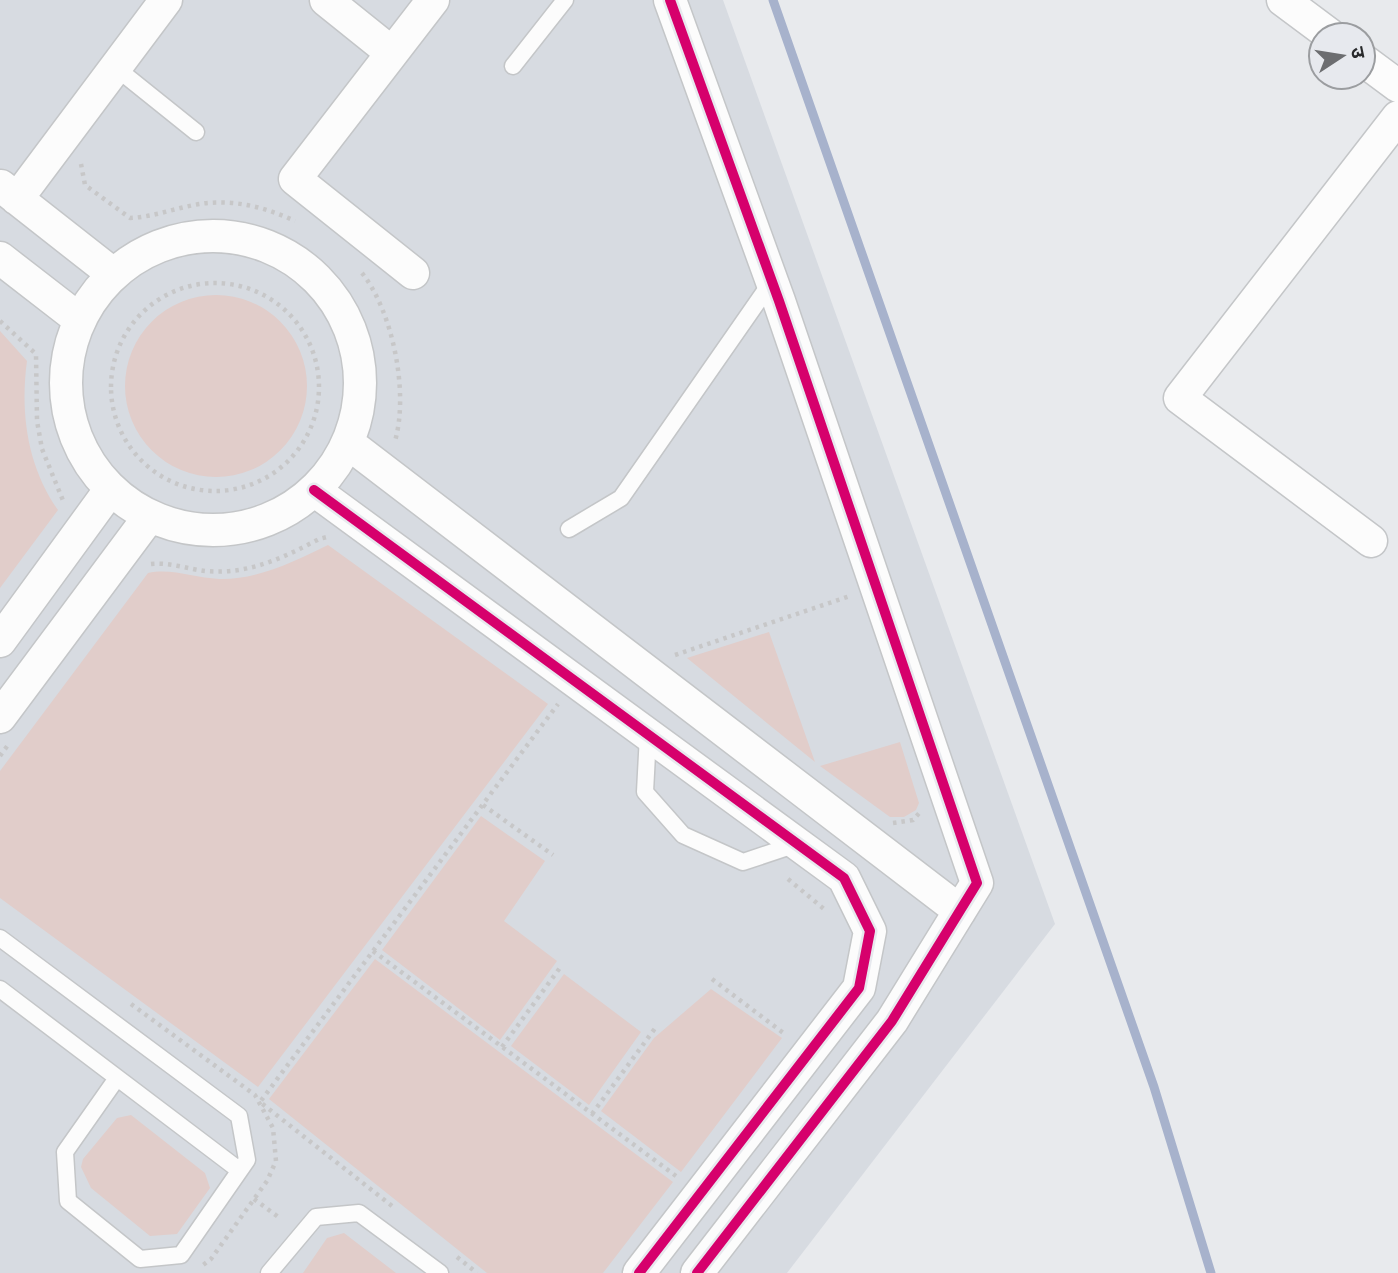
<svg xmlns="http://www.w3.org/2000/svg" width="1398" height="1273" viewBox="0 0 1398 1273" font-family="'Fira Sans','Noto Sans Devanagari',sans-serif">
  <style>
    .built { fill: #d7dbe1 }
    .green { fill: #e1cdca }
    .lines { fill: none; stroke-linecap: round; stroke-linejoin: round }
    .stream { stroke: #a7b2cc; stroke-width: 9 }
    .service-casing { stroke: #c4c6c8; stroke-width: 19 }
    .minor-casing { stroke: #c4c6c8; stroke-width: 35 }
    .path { stroke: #c7c7c8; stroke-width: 4.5; stroke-dasharray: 3.5 5; stroke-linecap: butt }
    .service { stroke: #fcfcfc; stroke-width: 16 }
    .minor { stroke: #fcfcfc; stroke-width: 32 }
    .cycleway-casing { stroke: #e7e9ee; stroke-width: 15 }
    .cycleway { stroke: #d6006c; stroke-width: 10 }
  </style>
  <rect width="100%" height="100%" fill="#e8eaed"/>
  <path class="built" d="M0,0H723L1055,924L787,1273H0Z"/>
  <path class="green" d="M125 386a91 91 0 1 1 182 0a91 91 0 1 1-182 0Z
    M0,331L27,361C20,412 27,466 58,510L0,588Z
    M328,545L548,704L258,1087L0,898V771L148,573C172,568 195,578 219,579C258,580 295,561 328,545Z
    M769,632L815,762L687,658Z
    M900,742L919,803L916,810L904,817H890L820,766Z
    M481,816L545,861L504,921L557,961L500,1040L382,950Z
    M375,959L673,1182L603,1273H487L269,1099Z
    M564,974L641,1032L589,1105L511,1046Z
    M711,989L782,1038L681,1172L601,1111L654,1038Z
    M131,1115L205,1173L210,1188L177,1234L150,1236L91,1188L81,1167L83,1159L117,1118Z
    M344,1233L396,1273H303L327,1238Z"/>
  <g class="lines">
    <path class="stream" d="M773,0L1154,1087L1211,1273"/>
    <g class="service-casing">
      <path id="service" d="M513,66L565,0
        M115,67L196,132
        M569,529L621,498L772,281
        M648,735L645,792L683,835L743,862L797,844
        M0,938L239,1116L247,1160L181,1255L140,1259L68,1201L65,1152L117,1078
        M0,989L239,1170
        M269,1273L316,1217L359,1213L440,1273"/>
    </g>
    <g class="minor-casing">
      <path id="minor" d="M326,0L392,53
        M670,0L779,301L977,883L892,1021L697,1273
        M1283,0L1330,35
        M1363,60L1398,86
        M1,186L113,274
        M17,199L166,0
        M66 383a147 147 0 1 1 294 0a147 147 0 1 1-294 0Z
        M0,258L80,320
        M413,273L295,179L433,0
        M348,443L960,911
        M314,490L844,878L870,931L859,988L639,1273
        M1371,541L1180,398L1398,117
        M0,641L110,490
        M0,717L149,517"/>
    </g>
    <path class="path" d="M81,164L85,185L130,218C152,217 173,209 194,205C229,198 263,206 295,221
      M362,273C393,312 409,393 395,441
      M111 387a104 104 0 1 1 208 0a104 104 0 1 1-208 0Z
      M0,321L36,354L37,421L42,449L64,503
      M151,564C169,562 188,569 205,571C248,575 283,558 319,539L327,537
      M675,655L850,596
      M0,756L8,745
      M483,805L553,855
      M893,823L913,820L922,810
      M788,879L824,909
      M373,951L676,1176
      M712,979L786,1035
      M131,1004L255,1095L273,1128L276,1161L267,1181L211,1259L203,1265
      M502,1047L562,965
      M592,1114L656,1027
      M254,1199L281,1219
      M392,1206L260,1102L558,704
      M457,1257L477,1273"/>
    <use href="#service" class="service"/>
    <use href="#minor" class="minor"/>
    <g class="cycleway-casing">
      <path id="cycleway" d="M670,0L779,301L977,883L892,1021L697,1273
        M314,490L844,878L870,931L859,988L639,1273"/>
    </g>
    <use href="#cycleway" class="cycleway"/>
  </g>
  <g transform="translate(1342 56) rotate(78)"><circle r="33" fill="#e7e9ee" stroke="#9b9da0" stroke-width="2"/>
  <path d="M0-5L12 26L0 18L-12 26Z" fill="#6c6d70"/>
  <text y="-10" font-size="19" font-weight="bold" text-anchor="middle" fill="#292a2c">उ</text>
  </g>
</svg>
